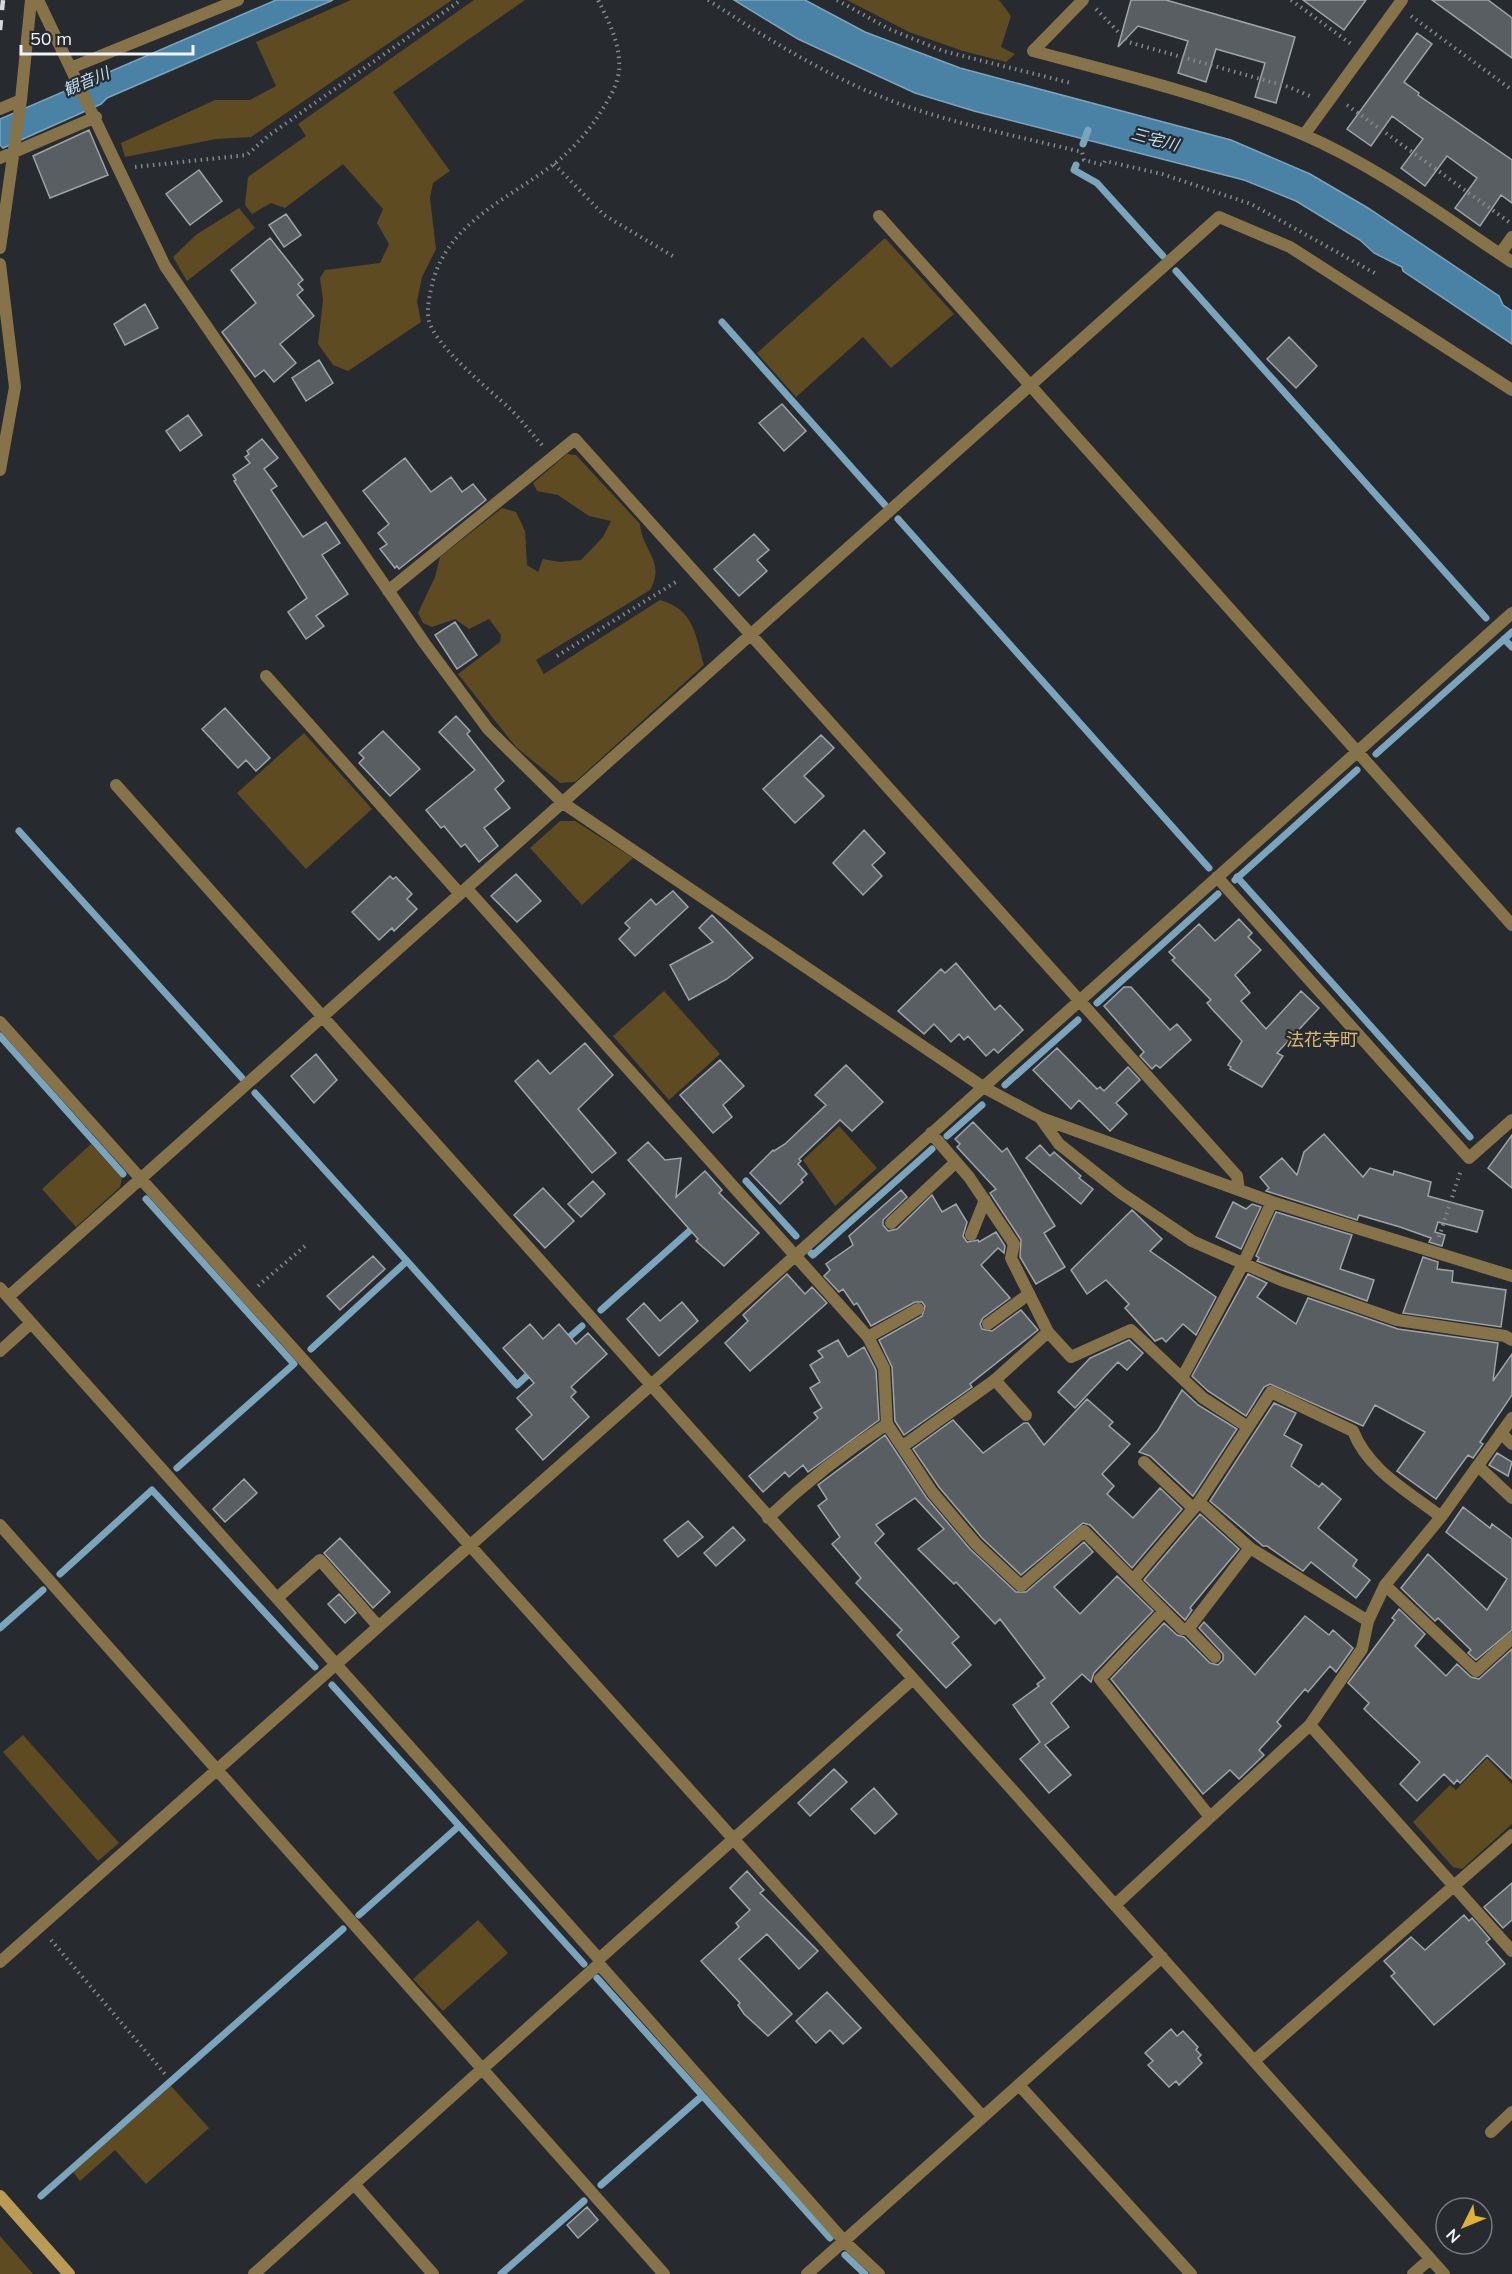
<svg xmlns="http://www.w3.org/2000/svg" width="1512" height="2274" viewBox="0 0 1512 2274" font-family="Mulish,'Noto Sans JP',sans-serif">
  <style>
    .green { fill: #5e4b22 }
    .water { fill: #4982a5; stroke: #7ba4bd; stroke-width: 1.5 }
    .lines { fill: none; stroke-linecap: round; stroke-linejoin: round }
    .stream { stroke: #7ba4bd; stroke-width: 7 }
    .building { fill: #595e62; stroke: #9fa4a8; stroke-width: 1.5 }
    .path { stroke: #86898c; stroke-width: 4; stroke-dasharray: 1.5 4.5; stroke-linecap: butt }
    .service { stroke: #867349; stroke-width: 12 }
    .minor { stroke: #867349; stroke-width: 12 }
    .secondary { stroke: #ba9b56; stroke-width: 12 }
    .rail { stroke: #d6d9db; stroke-width: 4.5; stroke-dasharray: 10 10; stroke-linecap: butt }
    .labels { text-anchor: middle; dominant-baseline: central; stroke-width: 4.5; stroke-linejoin: round; paint-order: stroke }
    .water-label { font-size: 16px; font-style: italic; fill: #c0dff5; stroke: #272b2f }
    .quarter-label { font-size: 18px; fill: #dcbb72; stroke: #272b2f }
  </style>
  <rect width="100%" height="100%" fill="#272b2f"/>
  <path class="green" d="M351,0H452L251,137L216,139L125,157L121,143L215,100H250L276,86L256,42Z
    M474,0H525L393,92L450,171L433,183L430,198L436,249L422,277L417,301L421,322L348,371L333,365L318,344L323,300L320,278L325,270L380,263L389,244L377,223L383,209L343,164L285,208L271,203L252,214L245,205L248,177L306,136L298,124Z
    M847,0H999L1011,16L1001,47L1015,54L1006,62L963,51L909,32Z
    M239,208L255,228L187,281L173,257L197,234Z
    M885,238L954,314L891,368L863,337L796,397L757,353Z
    M567,454L576,455L640,524C642,551 666,561 650,590L536,660L544,674L660,600C695,610 695,635 704,665L575,782L560,783L516,747L458,674L500,642L501,635L489,619L469,629L455,619L432,627L423,623L418,613L435,577L440,557L502,508L516,512L525,531L527,565L538,572L543,559L560,562L581,560L603,537L611,521L589,516L558,495L537,491L533,483Z
    M304,733L372,809L306,869L237,793Z
    M560,821H575L633,858L582,905L530,848Z
    M664,991L720,1054L669,1100L613,1036Z
    M839,1126L877,1168L835,1206L803,1160Z
    M91,1144L122,1178L120,1187L76,1227L42,1189Z
    M23,1735L119,1843L98,1861L3,1752Z
    M1487,1758L1512,1784V1824L1462,1869L1453,1867L1413,1822L1450,1785L1456,1790Z
    M478,1920L508,1953L443,2011L413,1979Z
    M171,2086L209,2128L146,2184L115,2150L80,2181L73,2172Z
    M0,2236L33,2274H0Z"/>
  <path class="water" d="M276,0H333L107,98L101,104L3,148L0,145V119Z
    M734,0H805L865,32L960,68L1231,140L1310,174L1368,208L1499,296L1503,305L1512,311V344L1403,271L1402,267L1374,253L1360,240L1296,201L1244,180L974,111L915,93L798,39Z"/>
  <g class="lines">
    <path class="stream" d="M1083,144L1088,130
      M1076,165L1074,170L1097,183L1163,256
      M1176,271L1486,618
      M722,322L885,505
      M898,519L1209,868
      M1504,639L1512,647
      M1376,754L1512,632
      M19,831L242,1078
      M1237,877L1470,1137
      M1235,880L1357,770
      M1097,1003L1218,894
      M0,1036L123,1174
      M1005,1085L1078,1020
      M255,1093L407,1261
      M947,1136L982,1105
      M746,1181L796,1236
      M146,1199L294,1364L177,1468
      M811,1253L813,1255L932,1149
      M601,1310L695,1226
      M565,1341L582,1326
      M311,1349L407,1261L517,1385L532,1371
      M60,1574L152,1490L315,1667
      M0,1628L43,1590
      M332,1685L584,1964
      M359,1915L459,1826
      M597,1978L830,2238
      M601,2185L702,2096
      M41,2196L343,1929
      M845,2255L865,2274
      M501,2274L584,2201"/>
  </g>
  <path class="building" d="M1131,0H1166L1295,37L1276,103L1255,97L1265,63L1216,49L1206,82L1178,73L1188,41L1138,26L1118,47Z
    M1303,0H1366L1344,30Z
    M1432,0H1488L1512,18V58Z
    M1417,33L1432,44L1404,82L1419,93L1418,95L1512,160V203L1501,195L1480,226L1455,208L1477,178L1447,156L1425,186L1401,168L1423,139L1392,116L1371,146L1347,129Z
    M89,130L108,175L50,198L33,156Z
    M199,170L222,201L190,225L166,194Z
    M286,214L301,235L284,247L269,225Z
    M270,238L303,280L298,284L303,290L297,295L314,316L280,344L296,363L274,382L264,370L255,377L222,332L256,303L231,270Z
    M145,304L158,328L125,345L114,324Z
    M1289,337L1317,366L1296,388L1267,359Z
    M319,360L333,383L306,401L292,378Z
    M782,404L806,431L784,451L759,423Z
    M188,415L202,435L180,451L166,431Z
    M262,439L278,458L264,469L277,486L271,490L303,537L326,522L340,543L322,555L348,594L316,616L324,626L306,639L288,612L307,598L234,481L236,480L233,475L250,463L245,457L249,454L247,451Z
    M405,458L431,492L451,477L462,492L473,484L486,500L399,569L397,566L395,568L380,549L387,544L378,533L389,524L363,491Z
    M754,534L769,550L757,560L767,571L739,596L714,569Z
    M455,622L477,655L457,669L435,635Z
    M225,708L270,758L256,771L246,760L238,768L202,729Z
    M456,716L470,731L467,734L504,781L495,789L510,808L484,828L498,846L479,862L465,844L461,847L444,826L441,828L426,810L475,770L439,732Z
    M383,731L420,769L390,796L359,763L364,758L359,753Z
    M821,735L834,748L804,776L824,796L795,823L763,789Z
    M864,830L885,853L872,865L882,876L863,895L833,863Z
    M516,874L541,901L517,922L491,896Z
    M390,876L393,879L396,877L412,894L407,899L417,909L394,931L392,928L379,940L352,912Z
    M673,891L688,907L635,956L619,939L630,928L625,923L651,899L656,905Z
    M712,915L753,958L727,979L689,1000L670,965L713,942L699,928Z
    M1239,919L1252,933L1248,937L1261,950L1235,975L1250,993L1241,1001L1266,1029L1301,991L1319,1008L1277,1053L1283,1056L1262,1087L1230,1069L1231,1067L1228,1065L1242,1041L1212,1009L1207,1003L1211,1000L1172,960L1175,958L1169,952L1199,924L1215,941Z
    M956,963L995,1010L1000,1005L1023,1030L998,1053L994,1049L986,1056L968,1036L964,1040L959,1034L951,1042L934,1024L924,1034L898,1011L941,969L945,973Z
    M1124,987H1131L1170,1030L1177,1024L1191,1040L1160,1068L1156,1065L1152,1069L1140,1056L1144,1052L1104,1006Z
    M585,1043L613,1075L578,1109L616,1153L592,1173L515,1081L538,1060L550,1074Z
    M1057,1048L1097,1089L1100,1087L1104,1091L1128,1067L1140,1080L1116,1103L1127,1114L1110,1131L1079,1100L1071,1109L1033,1070Z
    M316,1054L337,1080L314,1103L291,1076Z
    M720,1060L744,1086L723,1105L732,1117L713,1133L680,1095Z
    M846,1065L883,1102L852,1131L840,1120L799,1159L801,1161L798,1164L807,1174L801,1180L803,1182L780,1204L750,1173L773,1150L774,1151L785,1144L826,1105L815,1095Z
    M973,1122L1002,1152L1007,1148L1055,1226L1044,1233L1065,1267L1036,1284L1020,1257L1021,1240L990,1193L996,1189L957,1147L960,1144L955,1139Z
    M1324,1134L1363,1177L1370,1168L1393,1175L1394,1171L1431,1182L1428,1196L1483,1211L1477,1232L1438,1222L1435,1232L1445,1235L1442,1246L1429,1242L1431,1238L1400,1227L1359,1215L1357,1220L1266,1191L1269,1188L1260,1177L1282,1158L1297,1175L1304,1152Z
    M1512,1135V1188L1488,1168Z
    M648,1142L665,1160L681,1158L676,1197L705,1171L722,1190L719,1193L759,1233L724,1266L696,1241L698,1239L628,1160Z
    M1040,1145L1050,1156L1054,1152L1081,1176L1079,1178L1093,1189L1081,1204L1026,1158Z
    M593,1181L605,1194L581,1217L568,1204Z
    M543,1188L574,1221L545,1248L514,1215Z
    M901,1190L907,1197L883,1220V1225L888,1231L897,1229L932,1195L942,1212L956,1204L967,1222L963,1236L967,1242L978,1240L979,1242L996,1232L1005,1246L1004,1253L998,1248L981,1265L1010,1298L983,1318L980,1324L982,1329L992,1331L1021,1310L1038,1330L970,1384L972,1387L904,1435L895,1421L892,1367L879,1340L922,1316L925,1306L922,1302H915L871,1326L857,1303L854,1305L843,1289L839,1292L824,1276L830,1270L826,1264L853,1245L849,1236Z
    M1233,1202L1246,1209L1252,1204L1261,1207L1241,1249L1216,1237Z
    M1132,1210L1162,1239L1150,1251L1216,1297L1196,1335L1183,1324L1166,1342L1162,1338L1155,1341L1125,1308L1129,1304L1106,1280L1087,1294L1071,1270Z
    M1276,1212L1352,1235L1340,1269L1374,1280L1367,1301L1257,1261L1259,1258L1256,1256Z
    M373,1256L385,1269L340,1310L327,1296Z
    M1423,1257L1438,1262L1437,1269L1453,1271L1452,1282L1506,1290L1501,1327L1403,1313Z
    M787,1274L805,1294L812,1287L827,1303L750,1371L725,1343L748,1321L743,1315Z
    M1248,1274L1267,1283L1257,1297L1296,1324L1308,1298L1398,1329L1498,1343L1493,1381L1512,1354V1395L1480,1442L1483,1444L1473,1458L1468,1455L1436,1499L1397,1471L1425,1432L1375,1405L1363,1426L1270,1384L1264,1387L1246,1416L1208,1391L1192,1376Z
    M682,1302L698,1321L659,1356L627,1319L644,1303L660,1321Z
    M530,1324L543,1339L559,1324L576,1344L588,1333L607,1354L571,1387L576,1392L571,1397L589,1417L543,1460L516,1429L532,1415L517,1398L534,1383L503,1348Z
    M838,1340L848,1357L864,1347L876,1370L879,1420L808,1472L803,1465L789,1477L785,1472L763,1492L749,1476L818,1418L814,1413L822,1408L810,1388L820,1382L810,1365L823,1357L818,1351Z
    M1129,1340L1143,1353L1127,1370L1118,1362L1075,1408L1058,1392L1090,1358Z
    M1182,1390L1198,1405L1237,1429L1193,1496L1150,1456L1139,1452L1158,1430Z
    M1087,1399L1113,1422L1109,1426L1130,1444L1102,1474L1114,1486L1107,1494L1133,1518L1160,1488L1182,1509L1132,1568L1090,1525L1083,1523L1021,1575L982,1538L939,1487L913,1449L953,1420L983,1453L1024,1423H1028L1044,1445Z
    M1274,1403L1296,1413L1284,1435L1302,1445L1291,1466L1319,1487L1322,1483L1341,1499L1318,1528L1357,1560L1353,1566L1370,1580L1356,1598L1311,1562L1303,1571L1267,1546H1263L1210,1501Z
    M885,1435L926,1497L970,1549L1016,1592H1026L1084,1542L1093,1552L1054,1587L1080,1614L1117,1576L1153,1611L1094,1673L1091,1682L1082,1674L1051,1703L1069,1727L1045,1745L1071,1775L1049,1793L1020,1759L1040,1742L1013,1705L1039,1686L1037,1684L1045,1678L1000,1619L995,1624L956,1582L954,1584L918,1549L944,1529L915,1498L876,1525L884,1534L875,1543L959,1637L952,1643L971,1665L946,1688L897,1635L902,1630L856,1583L861,1578L832,1544L840,1537L818,1506L827,1499L818,1485Z
    M1497,1453L1512,1462L1508,1476L1489,1465Z
    M244,1479L257,1493L225,1522L213,1509Z
    M1463,1507L1490,1528L1492,1524L1512,1539V1630L1476,1660L1468,1653L1471,1650L1438,1618L1435,1621L1401,1588L1428,1554L1487,1610L1507,1579L1446,1532Z
    M1200,1514L1239,1549L1190,1608L1192,1610L1185,1620L1144,1580Z
    M688,1521L703,1537L678,1557L664,1540Z
    M733,1527L745,1540L716,1566L704,1553Z
    M340,1538L390,1592L373,1608L324,1553Z
    M339,1594L356,1613L345,1623L328,1604Z
    M1399,1609L1425,1634L1415,1646L1446,1676L1457,1664L1471,1677L1479,1679L1512,1649V1779L1487,1755L1460,1783L1457,1780L1454,1784L1444,1774L1417,1801L1400,1784L1420,1762L1364,1709L1369,1703L1348,1683L1395,1620L1392,1618Z
    M1305,1616L1329,1635L1333,1630L1353,1648L1336,1672L1330,1666L1308,1692L1305,1689L1277,1722L1281,1726L1259,1750L1264,1755L1239,1779L1230,1770L1203,1794L1111,1679L1164,1623L1177,1635L1184,1637L1210,1663L1218,1665L1223,1660V1654L1199,1628L1204,1622L1255,1675Z
    M834,1769L847,1782L810,1816L798,1803Z
    M874,1788L897,1814L875,1834L851,1809Z
    M747,1871L764,1890L760,1893L818,1951L799,1969L767,1934L739,1959L792,2014L768,2036L744,2014L738,2005L740,2003L701,1961L739,1927L736,1923L750,1910L730,1888Z
    M1512,1883V1920L1503,1928L1484,1907Z
    M1464,1915L1469,1921L1472,1918L1490,1939L1486,1942L1505,1964L1434,2025L1391,1976L1395,1973L1384,1961L1411,1937L1425,1950Z
    M827,1992L861,2028L843,2044L830,2030L816,2043L796,2021Z
    M1171,2029L1177,2036L1183,2031L1198,2047L1196,2050L1201,2055L1198,2058L1202,2063L1179,2085L1176,2081L1169,2087L1148,2065L1153,2061L1145,2053Z
    M587,2207L598,2220L578,2238L567,2225Z"/>
  <g class="lines">
    <path class="path" d="M708,0C769,40 831,79 900,104C959,125 1021,137 1082,152L1084,160L1103,165L1105,161L1162,174L1251,204L1378,275
      M837,0L889,29L943,51L1071,83
      M1291,0L1351,44
      M1096,9L1128,42L1289,87L1312,97
      M1411,16L1512,90
      M1347,105L1509,222
      M554,164L604,215L676,258
      M135,167L247,155L268,136L461,0
      M542,445C531,433 521,419 509,408C489,389 436,347 429,321C426,309 430,293 433,281C449,222 510,198 554,164C573,149 589,131 602,110C612,94 621,79 619,60C618,39 607,18 598,0
      M557,656L679,580
      M1439,1237L1461,1170
      M258,1286L305,1246
      M51,1940L165,2074"/>
    <path class="service" d="M891,1223L956,1162
      M971,1235L985,1200
      M988,1324L1029,1294
      M868,1337L918,1309
      M995,1380L1026,1415
      M1501,1433L1512,1444
      M1144,1462L1193,1508
      M1478,1466L1512,1498
      M277,1598L320,1560L378,1626
      M1164,1611L1182,1629H1188
      M1215,1657L1188,1629L1250,1548"/>
    <path class="minor" d="M38,0L165,266L425,644L488,729L563,803L983,1087L1041,1118L1272,1202L1512,1276
      M1083,0L1033,51C1124,75 1215,97 1302,134C1377,166 1444,217 1512,262
      M73,67L238,0
      M0,109L21,100
      M1304,135L1402,0
      M0,158L96,117
      M879,216L1512,925
      M0,248L21,100L31,0
      M1500,254L1512,237
      M0,264L15,387L0,470
      M388,591L575,439L1237,1176L1239,1190
      M266,676L460,894
      M116,785L1444,2274
      M1217,877L1469,1158L1512,1120
      M467,889L868,1337L884,1368L887,1424L932,1492L976,1544L1021,1586L1084,1531L1164,1611L1100,1679L1210,1817
      M0,1022L983,2117
      M1041,1119L1059,1144L1121,1193L1192,1241L1281,1280L1397,1320L1505,1336L1512,1340
      M931,1133L969,1177L1014,1244L1011,1258L1048,1332L1071,1357L1131,1330L1203,1398L1248,1427
      M0,1288L599,1959
      M8,1297L1219,217L1290,247L1512,390
      M0,1351L31,1323
      M1182,1378L1243,1264L1272,1202
      M903,1446L995,1380L1048,1332
      M1199,1502L1250,1548L1368,1621
      M768,1518C806,1482 844,1452 887,1424
      M0,1525L664,2274
      M1133,1580L1199,1502L1271,1392L1353,1431C1368,1470 1409,1492 1441,1517
      M1385,1585L1476,1671L1512,1638
      M1310,1725L1512,1951
      M1115,1905L1310,1725L1362,1649L1368,1621L1385,1585L1441,1517L1512,1418
      M0,1962L650,1386L1512,613
      M599,1964L844,2241L879,2274
      M1254,2061L1512,1835
      M1019,2085L1191,2274
      M1491,2132L1512,2112
      M354,2184L433,2274
      M254,2274L599,1964V1959L913,1679
      M807,2274L1162,1957
      M1413,2274L1430,2259"/>
    <path class="secondary" d="M0,2196L69,2274"/>
    <path class="rail" d="M0,30L3,0"/>
  </g>
  <g class="labels">
    <g class="water-label">
      <text transform="translate(86 81) rotate(-23)">観音川</text>
      <text transform="translate(1155 139) rotate(15)">三宅川</text>
    </g>
    <g class="quarter-label">
      <text x="1322" y="1039">法花寺町</text>
    </g>
  </g>
  <g transform="translate(1464 2226) rotate(227)"><circle r="28" fill="#272b2f" stroke="#777b7e" stroke-width="1.5"/>
  <path d="M0-4.5L10 22L0 15L-10 22Z" fill="#e0b034"/>
  <text y="-9" font-size="16" font-weight="bold" text-anchor="middle" fill="#f0f3f5">N</text>
  </g>
  <path d="M21 45v9h172v-9" fill="none" stroke="#f0f3f5" stroke-width="3"/>
  <text x="30" y="45" font-size="18" fill="#f0f3f5" stroke="#272b2f" stroke-width="4.5" paint-order="stroke">50 m</text>
</svg>
